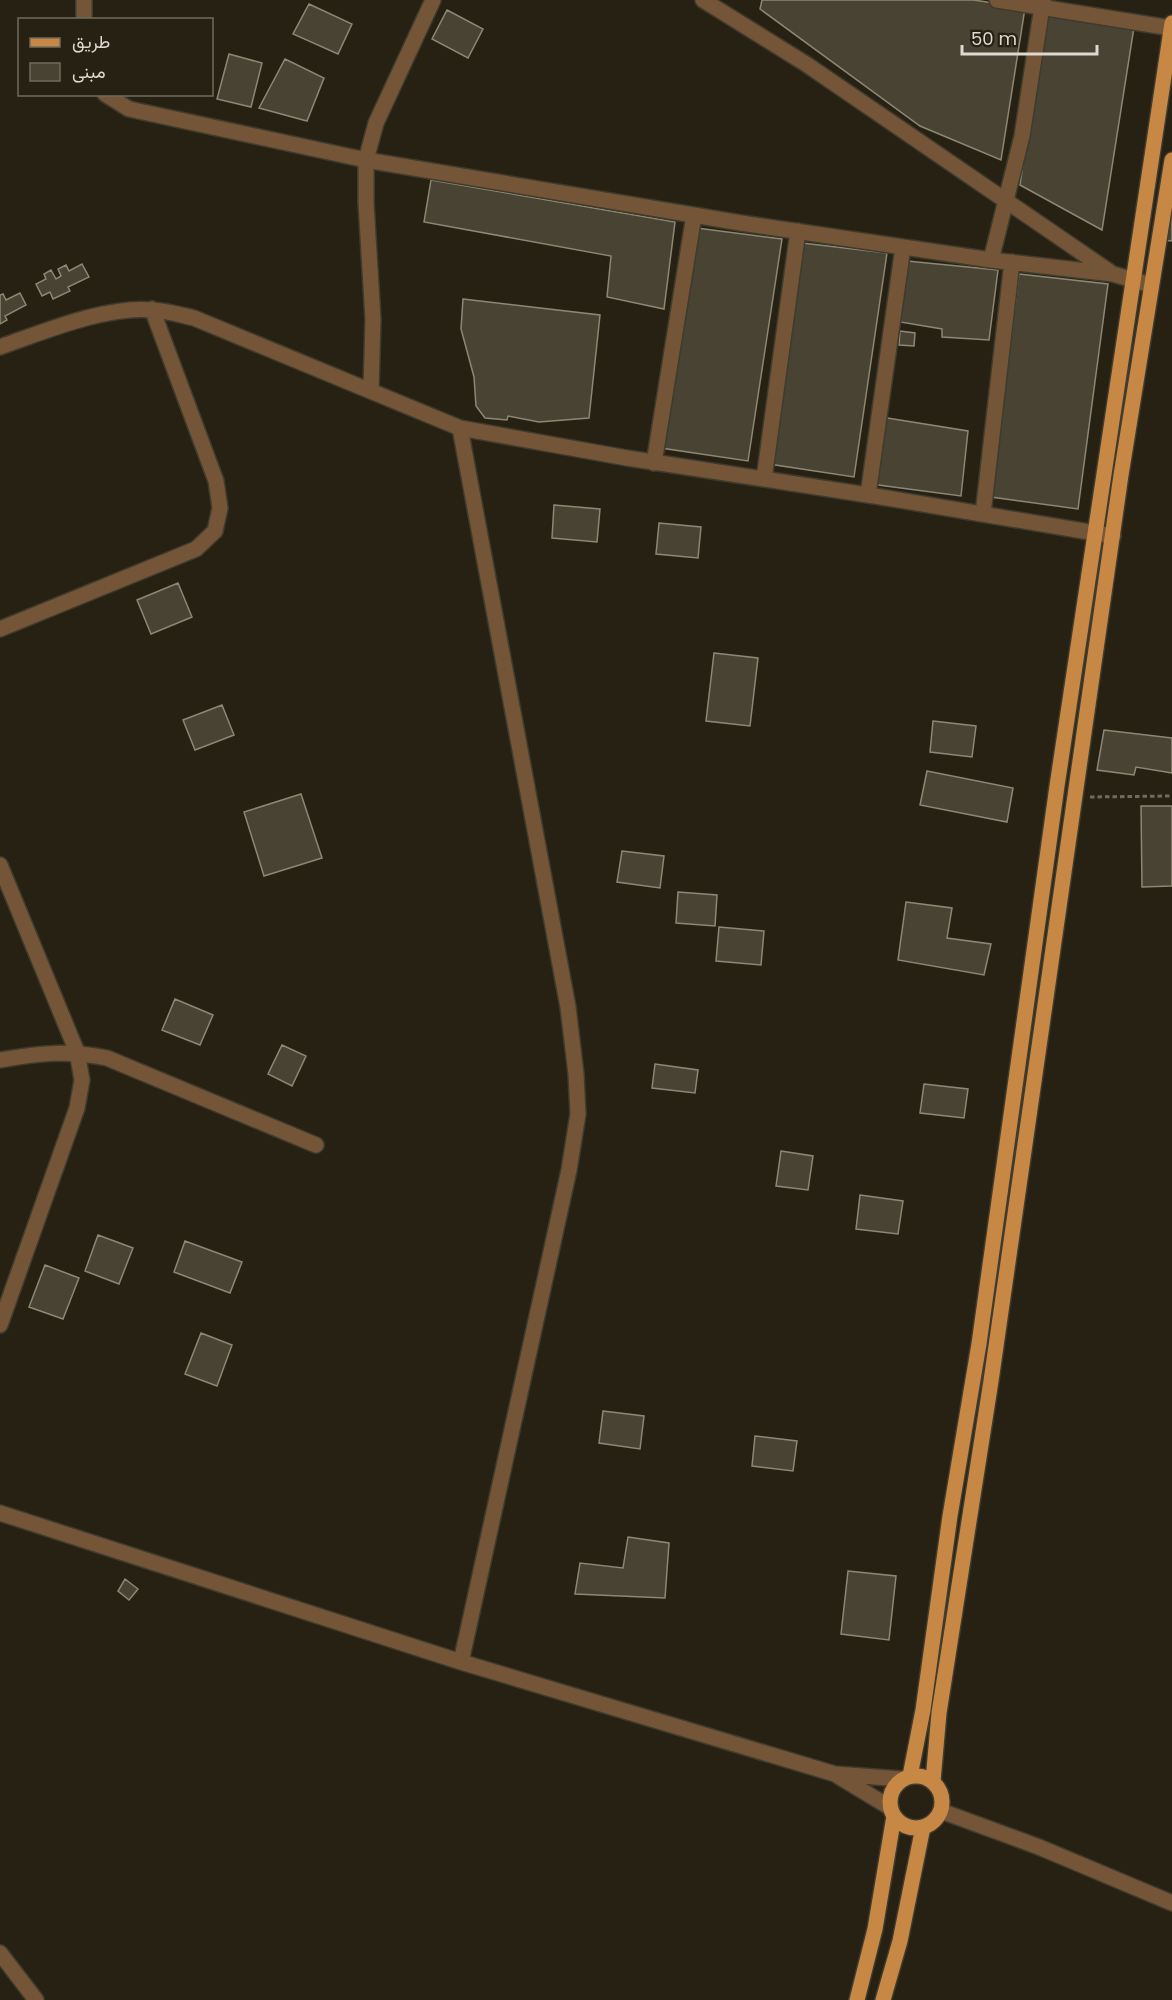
<svg xmlns="http://www.w3.org/2000/svg" width="1172" height="2000" viewBox="0 0 1172 2000" font-family="Poppins,Vazirmatn,sans-serif">
  <style>
    .building { fill: #484333; stroke: #8d8775; stroke-width: 1.5 }
    .lines { fill: none; stroke-linecap: round; stroke-linejoin: round }
    .minor-casing { stroke: #3f3b2d; stroke-width: 18 }
    .major-casing { stroke: #3f3b2d; stroke-width: 18 }
    .path { stroke: #706b5f; stroke-width: 3; stroke-dasharray: 4.5 3; stroke-linecap: butt }
    .minor { stroke: #745537; stroke-width: 15 }
    .major { stroke: #c78745; stroke-width: 15 }
  </style>
  <rect width="100%" height="100%" fill="#262112"/>
  <path class="building" d="M762,0H974L1025,8L1001,160L920,126L760,9Z
    M309,4L352,24L338,54L293,34Z
    M447,10L483,29L468,58L432,39Z
    M1044,12L1134,27L1102,230L1020,185Z
    M229,54L262,63L251,107L217,99Z
    M285,59L324,78L307,121L259,108Z
    M431,180L675,222L664,309L607,297L611,256L424,222Z
    M1172,202V241L1164,240Z
    M697,228L782,239L748,461L661,448Z
    M802,243L887,253L854,477L769,464Z
    M907,261L998,270L989,340L942,337V329L900,322Z
    M82,264L89,277L68,287L70,291L53,299L50,292L42,296L36,284L46,279L44,274L51,270L56,279L61,276L58,269L66,265L69,271Z
    M1019,274L1108,284L1078,509L991,497Z
    M20,293L26,305L5,316L7,320L0,324V295L3,294L6,300Z
    M463,299L600,315L589,418L539,422L508,416L507,420L485,418L476,406L474,377L461,329Z
    M900,331L915,333L914,346L899,345Z
    M881,417L968,431L961,496L871,484Z
    M554,505L600,509L597,542L552,538Z
    M659,523L701,527L698,558L656,554Z
    M178,583L192,617L151,634L137,600Z
    M714,653L758,658L750,726L706,721Z
    M222,705L234,735L195,750L183,720Z
    M933,721L976,726L972,757L930,752Z
    M1104,730L1172,738V773L1136,767L1134,775L1097,770Z
    M927,771L1013,788L1007,822L920,805Z
    M301,794L322,858L264,876L244,812Z
    M1141,806H1172V886L1142,887Z
    M622,851L664,856L660,888L617,882Z
    M678,892L717,895L715,926L676,923Z
    M906,902L952,908L947,938L991,944L984,975L898,960Z
    M719,927L764,931L761,965L716,961Z
    M175,999L213,1015L200,1045L162,1030Z
    M282,1045L306,1056L292,1086L268,1074Z
    M655,1064L698,1070L695,1093L652,1088Z
    M924,1084L968,1089L964,1118L920,1113Z
    M781,1151L813,1156L808,1190L776,1186Z
    M860,1195L903,1201L898,1234L856,1229Z
    M98,1235L133,1248L119,1284L85,1271Z
    M185,1241L242,1262L230,1293L174,1272Z
    M45,1265L79,1278L63,1319L29,1307Z
    M201,1333L232,1345L217,1386L185,1374Z
    M603,1411L644,1416L640,1449L599,1443Z
    M755,1436L797,1441L793,1471L752,1466Z
    M628,1537L669,1543L665,1598L575,1594L580,1563L623,1568Z
    M848,1571L896,1576L889,1640L841,1634Z
    M125,1579L138,1589L129,1600L118,1591Z"/>
  <g class="lines">
    <g class="minor-casing">
      <path id="minor" d="M703,0L806,64L1110,272
        M997,0L1171,28
        M84,20V0
        M105,94L129,109L366,160L741,223L991,260L1113,274L1151,285
        M991,260L1022,136L1043,0
        M0,347C43,332 107,305 153,310C167,311 181,315 194,318L460,428L627,458L881,497L1113,536
        M371,390L373,319L366,203V160L376,123L433,0
        M460,428L568,1007L576,1074L578,1114L569,1170L461,1662
        M654,463L694,215
        M764,479L798,231
        M868,495L903,247
        M983,514L1012,262
        M0,629L196,549L215,531L220,508L216,481L152,309
        M0,865L77,1052L82,1080L77,1108L0,1325
        M0,1060C40,1053 67,1050 107,1058L316,1145
        M0,1513L461,1662L835,1774L902,1779
        M838,1776L891,1808
        M941,1811L1039,1847L1172,1903
        M0,1953L36,2000"/>
    </g>
    <g class="major-casing">
      <path id="major" d="M890 1802a26 26 0 1 1 52 0a26 26 0 1 1-52 0Z
        M910,1776L923,1710L950,1516L979,1344L1057,786L1172,23
        M933,1781L939,1713L991,1381L1121,475L1172,160
        M857,2000L875,1929L894,1816
        M883,2000L900,1941L923,1827"/>
    </g>
    <path class="path" d="M1090,797L1172,796"/>
    <use href="#minor" class="minor"/>
    <use href="#major" class="major"/>
  </g>
  <rect x="18" y="18" width="195" height="78" fill="#262112" stroke="#6f6b5e" stroke-width="1.5"/>
  <rect x="30" y="38" width="30" height="9" fill="#c78745" stroke="#6f6b5e" stroke-width="1.5"/>
  <text x="72" y="48" font-size="18" fill="#dcd9d0">طريق</text>
  <rect x="30" y="63" width="30" height="18" fill="#484333" stroke="#6f6b5e" stroke-width="1.5"/>
  <text x="72" y="78" font-size="18" fill="#dcd9d0">مبنى</text>
  <path d="M962 45v9h135v-9" fill="none" stroke="#dcd9d0" stroke-width="3"/>
  <text x="971" y="45" font-size="18" fill="#dcd9d0" stroke="#262112" stroke-width="4.5" paint-order="stroke">50 m</text>
</svg>
